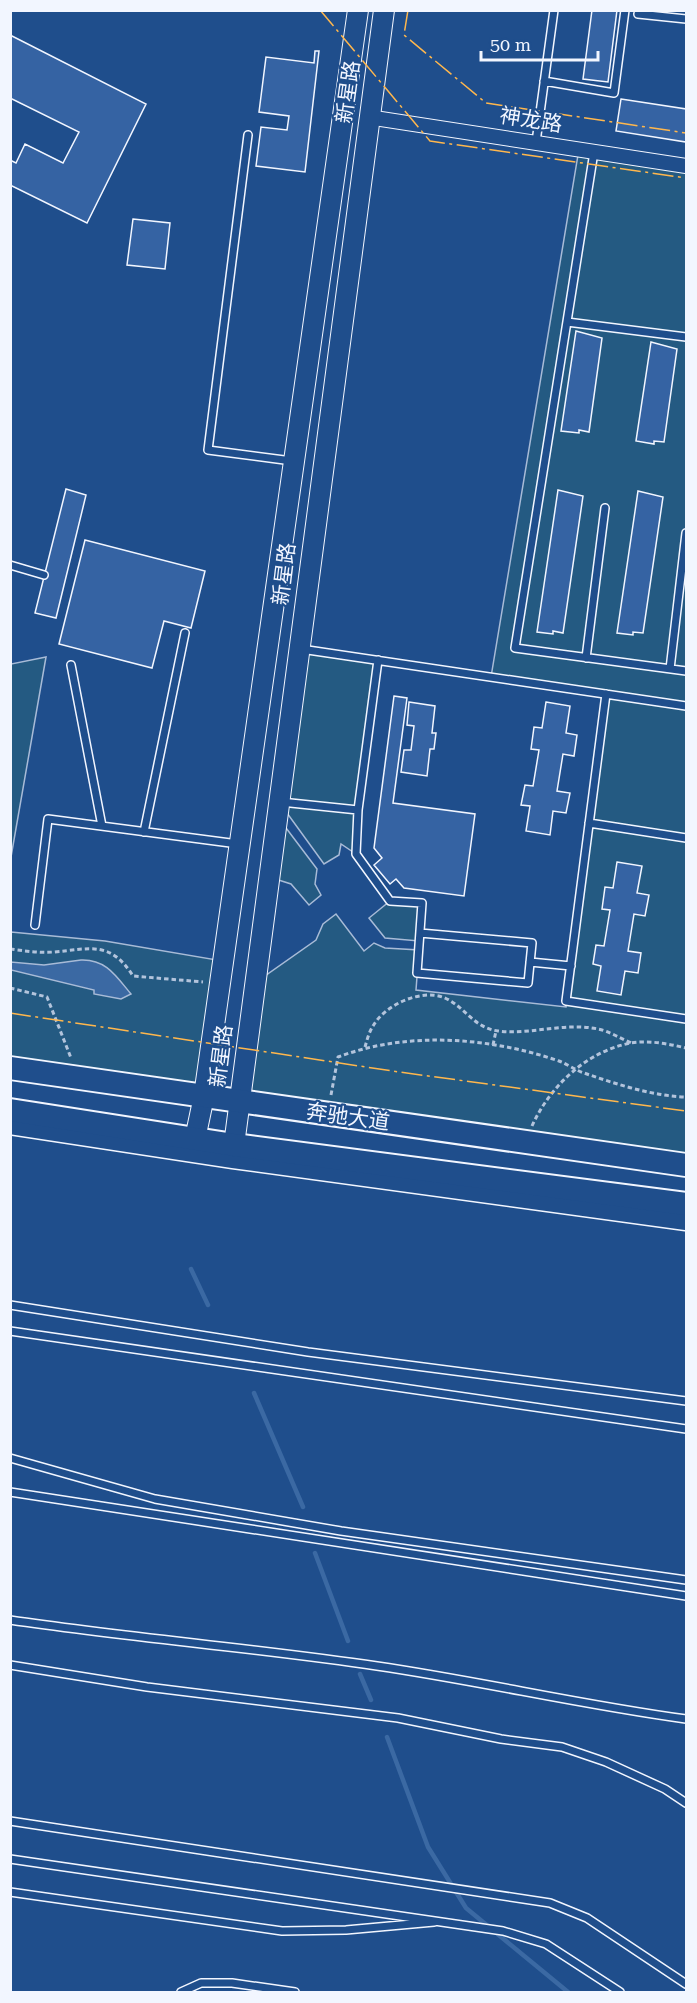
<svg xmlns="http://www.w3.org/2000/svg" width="697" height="2003" viewBox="0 0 697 2003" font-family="'Roboto Serif','Noto Sans SC',serif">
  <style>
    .green { fill: #245a82; stroke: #a8bbd7; stroke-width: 1.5 }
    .water { fill: #3b69a3; stroke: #a8bbd7; stroke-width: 1.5 }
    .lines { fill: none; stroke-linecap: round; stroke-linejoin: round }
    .stream { stroke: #3b69a3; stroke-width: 4.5 }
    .building { fill: #3563a3; stroke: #f2f6ff; stroke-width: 1.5 }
    .service-casing { stroke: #f2f6ff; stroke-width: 10 }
    .minor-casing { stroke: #f2f6ff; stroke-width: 16 }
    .tertiary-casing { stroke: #f2f6ff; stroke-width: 21 }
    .secondary-casing { stroke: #f2f6ff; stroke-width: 22 }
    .primary-casing { stroke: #f2f6ff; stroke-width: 26 }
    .path { stroke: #b3c4dc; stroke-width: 3; stroke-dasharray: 4.5 3; stroke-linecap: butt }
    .service { stroke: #1f4e8c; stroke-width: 7 }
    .minor { stroke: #1f4e8c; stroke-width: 14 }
    .tertiary { stroke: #1f4e8c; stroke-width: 18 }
    .secondary { stroke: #1f4e8c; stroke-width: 20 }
    .primary { stroke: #1f4e8c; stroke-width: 22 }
    .power { stroke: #ffb74d; stroke-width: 1.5; stroke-dasharray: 21 4.5 3 4.5; stroke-linecap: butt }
    .labels { text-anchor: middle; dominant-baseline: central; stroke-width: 4.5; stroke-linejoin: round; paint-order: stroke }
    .street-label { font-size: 21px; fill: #f2f6ff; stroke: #1f4e8c }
  </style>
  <rect width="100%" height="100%" fill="#1f4e8c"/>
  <path class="green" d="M579,149L686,166V1165L239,1102L255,983L316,940L323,924L336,914L364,951L374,943L385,948L419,950L416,990L566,1007L606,694L491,677Z
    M299,649L378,660L356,854L341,844L339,855L324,864L279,802Z
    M46,657L11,857V664Z
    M277,816L317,869L315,884L321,895L309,905L291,884L269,877Z
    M390,901L422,903L419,941L385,938L369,918Z
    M11,932L105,941L223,961L204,1096L11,1068Z"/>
  <path class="water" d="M81,960C106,959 116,976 131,994L121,999L94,994V990L11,970V962L44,965Z"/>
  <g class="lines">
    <path class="stream" d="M191,1269L208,1305
      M254,1393L303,1507
      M315,1553L348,1641
      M360,1674L371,1700
      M387,1737L428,1847L466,1908L568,1992"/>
  </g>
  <path class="building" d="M592,10H617L608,82L583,79Z
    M10,35L146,104L87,223L10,185V160L16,163L25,144L63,163L79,132L10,98Z
    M315,51H319L305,172L256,166L261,127L287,130L289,116L259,112L266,57L314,63Z
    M621,99L686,109V142L616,131Z
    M133,219L170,223L165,269L127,265Z
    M576,331L602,338L589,432L579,430V433L561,431Z
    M651,342L677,349L664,442L654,441V444L636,441Z
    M66,489L86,495L56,618L35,613Z
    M558,490L583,496L563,633L553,631V634L537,632Z
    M638,491L663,497L643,633L633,632V635L617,633Z
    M85,540L205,571L191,628L164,621L152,668L59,644Z
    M394,696L407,698L393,803L475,814L464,896L404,888L396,879L390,884L374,865L382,858L374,848Z
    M409,702L435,706L432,733H436L434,749H430L427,776L401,772L404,750H411L414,726L407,725Z
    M546,702L570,706L566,733L577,735L574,756L563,754L557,791L570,793L566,813L553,811L550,835L526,831L530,806L521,805L525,785L533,786L539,750L531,749L534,727L542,728Z
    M617,862L642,866L637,893L649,895L645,916L634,914L628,951L641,953L638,973L625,971L621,995L597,991L601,966L593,964L596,945L604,946L610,910L602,909L605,887L613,888Z"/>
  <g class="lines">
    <g class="service-casing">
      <path id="service" d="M638,14L686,19
        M544,81L614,93L625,10
        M248,135L208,450L292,461
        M536,142L554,10
        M594,152L515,648L686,671
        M567,322L686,337
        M10,565L44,575
        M301,649L686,706
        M586,658L605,508
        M71,665L102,826
        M670,669L686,533
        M606,694L566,1001L686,1019
        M281,802L358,810L356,854L390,901L422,903L417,973L528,983L532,943L420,933
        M358,810L378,660
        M589,823L686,838
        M144,832L185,633
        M35,925L48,819L238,844
        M530,962L571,966
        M10,1305L308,1352L686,1401
        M10,1331L686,1429
        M10,1458L155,1499L341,1531L686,1580
        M10,1492L686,1596
        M10,1620C132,1638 255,1648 377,1666C480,1681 582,1705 686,1719
        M10,1665L147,1687L398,1718L501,1739L562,1747L606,1762L665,1789L686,1803
        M10,1821L550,1903L587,1918L686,1984
        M10,1859L503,1931L546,1944L620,1992
        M10,1892L282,1931L346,1930L434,1922
        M181,1992L201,1983H232L295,1992"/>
    </g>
    <g class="minor-casing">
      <path id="minor" d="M368,117L686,166"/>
    </g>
    <g class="tertiary-casing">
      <path id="tertiary" d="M10,1125L233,1159L686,1221"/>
    </g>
    <g class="secondary-casing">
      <path id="secondary" d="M195,1139L204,1096L358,10
        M234,1145L384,10"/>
    </g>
    <g class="primary-casing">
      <path id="primary" d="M10,1068L686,1165
        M10,1110L234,1145L686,1204"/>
    </g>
    <path class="path" d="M10,949C25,951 39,953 54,952C90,949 110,940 133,976L203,982
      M10,988L47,997L71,1058
      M493,1045L496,1031
      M365,1047C367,1040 369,1032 373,1026C385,1005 421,988 445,998C465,1007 474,1028 498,1031C531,1035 565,1022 598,1029C609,1031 621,1039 632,1043
      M331,1095L338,1057C407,1031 489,1037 559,1061C567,1064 575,1070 584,1073C616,1084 652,1096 686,1097
      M532,1126C550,1086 587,1051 631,1043C650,1040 669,1044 686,1048
      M10,1991L11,1992"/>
    <use href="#service" class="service"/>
    <use href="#minor" class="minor"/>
    <use href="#tertiary" class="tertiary"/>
    <use href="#secondary" class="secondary"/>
    <use href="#primary" class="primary"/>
    <path class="power" d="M320,10L430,141L686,178
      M408,10L404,35L486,103L686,133
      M10,1013L399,1072L686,1111"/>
  </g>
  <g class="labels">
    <g class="street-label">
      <text transform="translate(348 92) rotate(-82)">新星路</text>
      <text transform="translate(531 120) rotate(9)">神龙路</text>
      <text transform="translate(284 574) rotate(-83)">新星路</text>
      <text transform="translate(221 1056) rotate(-83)">新星路</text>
      <text transform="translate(348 1117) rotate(8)">奔驰大道</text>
    </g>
  </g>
  <rect width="697" height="2003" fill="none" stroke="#f2f6ff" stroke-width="24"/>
  <path d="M481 51v9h117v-9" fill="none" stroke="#f2f6ff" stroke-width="3"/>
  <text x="490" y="51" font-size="18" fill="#f2f6ff" stroke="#1f4e8c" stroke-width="4.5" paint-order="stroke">50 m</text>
</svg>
